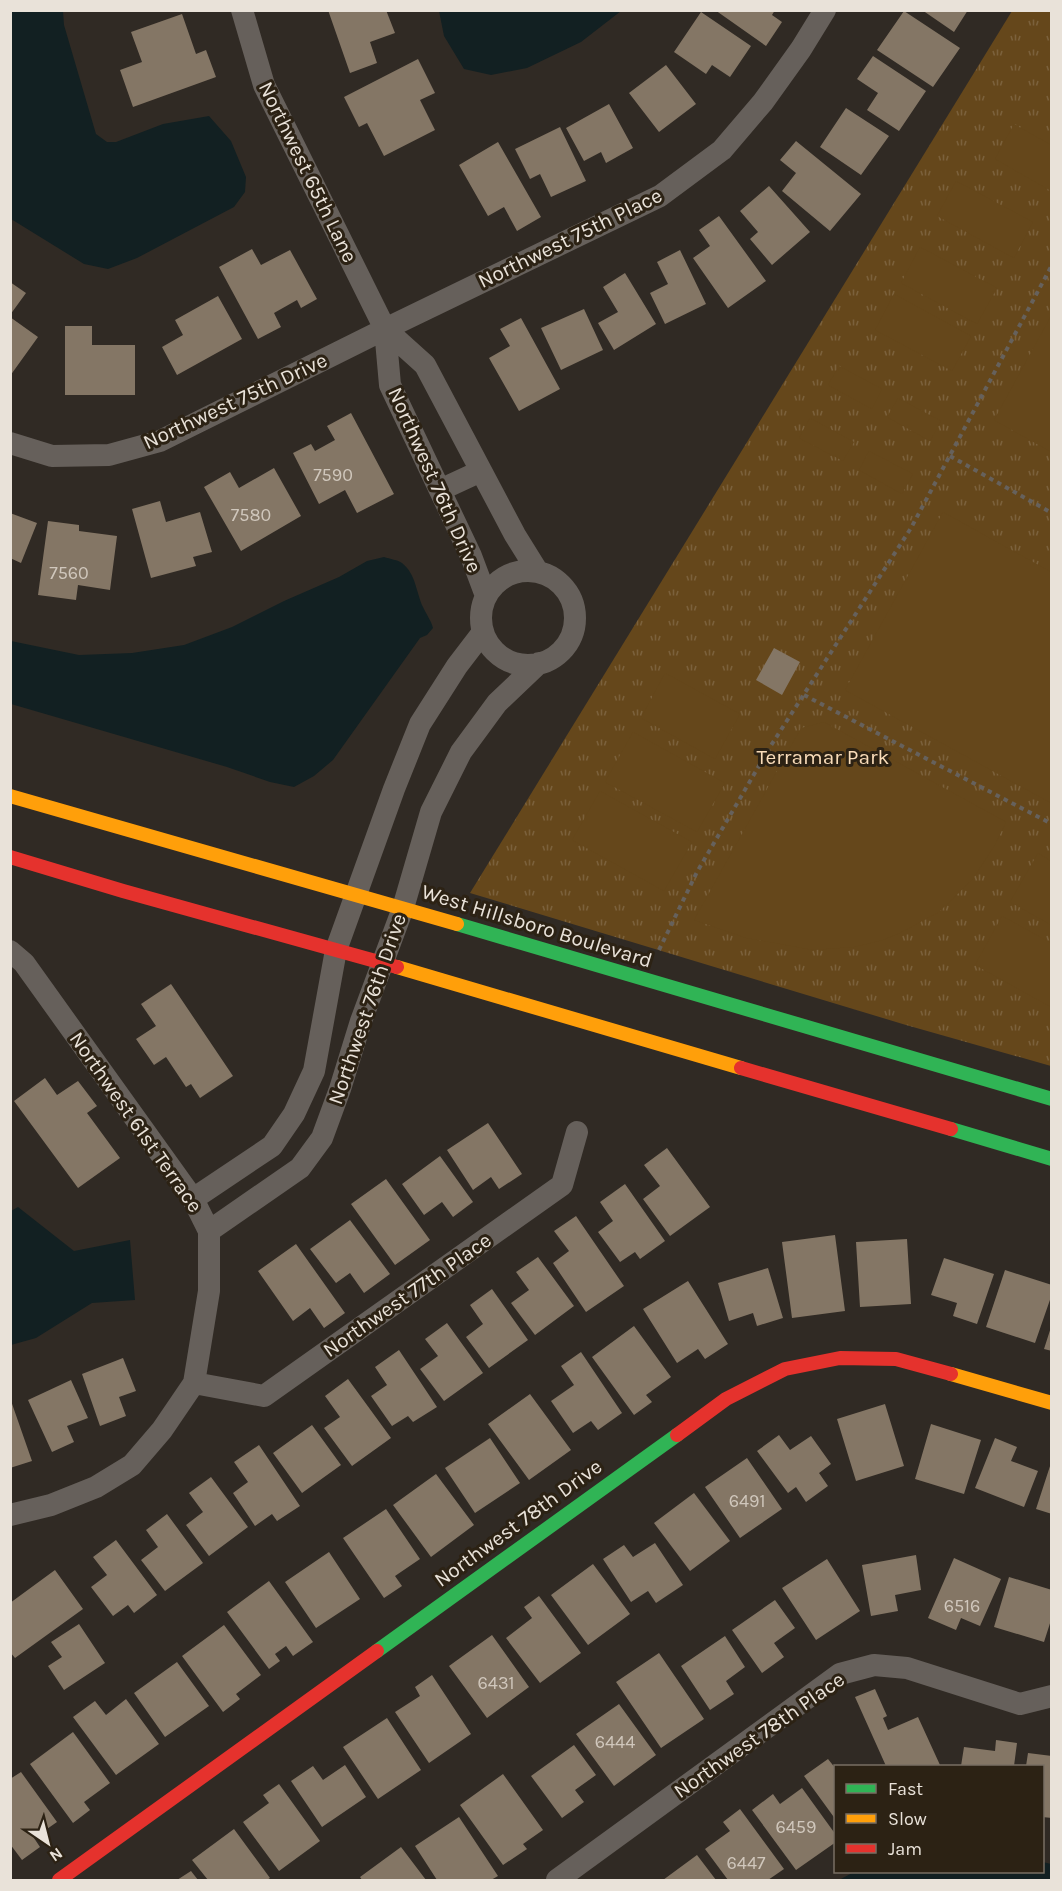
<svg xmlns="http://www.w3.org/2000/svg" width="1062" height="1891" viewBox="0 0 1062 1891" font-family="Karla,sans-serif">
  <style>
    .park { fill: url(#park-tufts) }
    .pitch { fill: #65471b }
    .water { fill: #122022 }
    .building { fill: #847665 }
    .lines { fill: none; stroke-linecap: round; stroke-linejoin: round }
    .path { stroke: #66615c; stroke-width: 4; stroke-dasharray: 4.5 4.5; stroke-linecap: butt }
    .street { stroke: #66605b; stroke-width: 22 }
    .fast { stroke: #30b455; stroke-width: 14 }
    .slow { stroke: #ff9f0a; stroke-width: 14 }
    .jam { stroke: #e5322d; stroke-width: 14 }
    .labels { text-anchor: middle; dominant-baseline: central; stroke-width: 6; stroke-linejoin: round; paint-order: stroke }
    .number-label { font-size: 18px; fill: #d0c7bc }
    .street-label { font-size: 21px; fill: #e9e2d9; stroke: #2c2214 }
    .park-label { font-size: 21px; fill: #f9dcb9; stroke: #2c2214 }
  </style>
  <defs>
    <pattern id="park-tufts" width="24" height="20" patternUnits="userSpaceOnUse" patternTransform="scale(1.5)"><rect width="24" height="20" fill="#65471b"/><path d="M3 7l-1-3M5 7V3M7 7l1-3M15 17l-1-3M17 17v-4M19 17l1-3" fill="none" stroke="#7b613c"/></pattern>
  </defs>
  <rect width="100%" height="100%" fill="#302a24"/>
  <path class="park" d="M1012,11H1051V1066L906,1025L470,893Z"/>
  <path class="pitch" d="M1014,124L1051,145V191L995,159Z
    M956,181L1033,222L1014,258L937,216Z
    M920,247L997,288L977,324L901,283Z
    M894,294L971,336L952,371L875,330Z
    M1051,316V452L994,420Z
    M839,366L882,389L872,409L828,385Z
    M898,398L941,421L930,441L887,417Z
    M810,418L854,442L843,461L799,438Z
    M869,451L913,474L902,494L859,470Z
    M943,512L1051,572V803L845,690Z
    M665,673L740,714L715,759L641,718Z
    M824,722L1006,822L995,845L972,880L939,912L900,933L883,940L854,947L813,950L746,938L694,920L801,728Z
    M633,732L725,783L697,832L605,782Z
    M600,791L692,842L664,891L572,840Z
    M1038,853L1051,861V925L1010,902Z
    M1002,916L1051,943V1007L975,965Z"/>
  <path class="water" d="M11,10L63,11L64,25L96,134L107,142H116L163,124L209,116L231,141L246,177L245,192L234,207L137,258L108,269L84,264L11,219Z
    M439,11V10L621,11L581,42L527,68L491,75L464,69L444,36Z
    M384,557C390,559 398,560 402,563C416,574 416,592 423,607C426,614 431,620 433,628L427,635L420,638L333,760L314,776L294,787L270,782L227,767L11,704V641L79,655L132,653L184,645L232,627L284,601L339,577L367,561Z
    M18,1207L74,1251L130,1240L135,1300L92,1303L36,1338L11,1345V1211Z
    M1043,1862L1051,1864V1880H839L854,1872H1042Z"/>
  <path class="building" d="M328,10H386L395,33L370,42L377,63L350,73Z
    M715,10H775L772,15L782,22L766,46Z
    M922,10H968L954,32Z
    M904,11L960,48L933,87L877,50Z
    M701,12L751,46L730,77L712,65L706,74L674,52Z
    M182,14L196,54L206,50L216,77L133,107L120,70L142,62L131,32Z
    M873,56L926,91L899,131L867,110L878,93L857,79Z
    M418,59L435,93L420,100L435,130L384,156L367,123L359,127L344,97Z
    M666,65L696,104L659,132L629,93Z
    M609,104L633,148L606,163L601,152L584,161L566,128Z
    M846,108L889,136L861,175L820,147Z
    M560,127L586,181L551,197L540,174L530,179L515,149Z
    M796,141L861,194L830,231L782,191L796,173L780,160Z
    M498,142L541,217L517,231L504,207L488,216L459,165Z
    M769,186L810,232L772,265L750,239L758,232L740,211Z
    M719,216L766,281L728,308L693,258L710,246L699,230Z
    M252,249L261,265L290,250L317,299L301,308L297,300L274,313L281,327L258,339L219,267Z
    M680,250L706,304L665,324L650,293L668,284L657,262Z
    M625,273L656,324L614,350L598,323L618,312L603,287Z
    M10,282L26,293L10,315Z
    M218,296L242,339L177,375L162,347L183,335L175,320Z
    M584,309L603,350L561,370L541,328Z
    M10,317L38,337L10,376Z
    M521,318L560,389L519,411L489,358L510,346L500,329Z
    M65,326H92V345H135V395H65Z
    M351,413L394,494L357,513L345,490L319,504L293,453L311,444L315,451L335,440L327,426Z
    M274,468L301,516L241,551L204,487L230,472L239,488Z
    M160,501L166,522L200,512L212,552L193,557L196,566L151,578L132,509Z
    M10,513L37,523L21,563L10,558Z
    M48,521L79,525V531L117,536L110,590L78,585L76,600L38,595Z
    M774,648L800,662L782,695L756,680Z
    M171,984L233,1076L200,1098L191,1084L186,1087L166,1057L154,1065L136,1039L156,1026L141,1004Z
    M45,1078L57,1095L78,1081L97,1106L87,1113L120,1158L78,1188L14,1101Z
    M488,1123L522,1174L499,1189L491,1177L473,1190L447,1150Z
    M667,1148L710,1207L670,1236L643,1199L660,1186L644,1165Z
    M440,1156L473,1202L453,1217L442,1202L424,1215L402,1184Z
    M386,1179L430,1240L395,1265L351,1204Z
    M625,1184L665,1241L640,1259L635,1252L620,1262L598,1232L613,1221L600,1202Z
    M576,1216L624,1286L586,1312L553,1263L569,1251L554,1231Z
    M350,1220L390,1274L364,1293L350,1273L336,1283L310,1249Z
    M835,1235L845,1311L792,1318L782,1242Z
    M907,1239L911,1304L860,1307L856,1242Z
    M296,1244L345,1313L324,1328L310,1308L293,1321L258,1271Z
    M538,1257L574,1306L535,1335L511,1303L529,1290L516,1272Z
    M944,1258L994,1274L977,1324L953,1316L957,1303L931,1295Z
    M768,1268L783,1318L757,1326L753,1313L729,1321L718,1283Z
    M1005,1270L1052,1285V1294L1035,1343L986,1327Z
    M688,1281L728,1344L705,1359L698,1349L677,1363L643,1309Z
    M492,1289L528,1340L489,1368L466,1337L483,1324L470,1305Z
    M447,1323L483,1373L444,1401L420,1369L438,1356L425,1339Z
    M1052,1324V1351L1044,1349Z
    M634,1326L671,1377L646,1395L652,1402L634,1415L592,1357Z
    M399,1350L437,1407L413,1422L408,1416L392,1426L371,1396L387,1385L375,1367Z
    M581,1352L622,1413L598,1430L591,1421L573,1433L551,1401L574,1385L561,1366Z
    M123,1358L136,1391L119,1397L126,1416L100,1426L82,1374Z
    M348,1379L391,1438L352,1466L324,1428L340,1417L325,1396Z
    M71,1380L88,1418L67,1426L74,1442L52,1452L28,1400Z
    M530,1394L571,1450L529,1480L488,1424Z
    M10,1398L32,1461L10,1468Z
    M885,1404L904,1466L856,1481L837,1419Z
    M931,1424L981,1440L964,1494L915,1479Z
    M312,1425L341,1465L302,1493L273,1453Z
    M779,1435L790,1450L811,1436L831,1464L819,1473L828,1486L806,1502L796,1487L788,1493L757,1451Z
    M490,1438L520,1483L475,1513L445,1468Z
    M995,1438L1017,1447L1011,1461L1038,1471L1024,1507L975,1488Z
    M259,1445L300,1506L277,1521L272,1514L255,1526L233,1493L248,1482L234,1462Z
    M747,1458L782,1509L740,1538L705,1487Z
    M1052,1460V1514L1036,1509Z
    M436,1474L474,1525L431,1557L393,1505Z
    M211,1477L248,1527L209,1556L186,1525L203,1512L189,1493Z
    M694,1493L730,1541L690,1571L654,1523Z
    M386,1509L420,1559L395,1576L402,1586L384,1598L343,1538Z
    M167,1514L203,1563L165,1591L141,1560L158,1547L146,1530Z
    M116,1540L157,1595L134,1613L128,1605L113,1616L91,1587L107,1575L93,1557Z
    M655,1543L683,1585L656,1603L648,1591L631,1602L603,1559L624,1545L633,1557Z
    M329,1552L360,1599L316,1628L285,1582Z
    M916,1555L921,1590L895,1595L898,1611L871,1616L862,1565Z
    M954,1558L1001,1579L980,1626L961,1618L956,1630L928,1618Z
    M827,1559L860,1611L816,1640L782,1588Z
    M593,1564L630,1614L588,1645L551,1595Z
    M55,1570L83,1609L15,1658L10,1652V1603Z
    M1009,1577L1052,1590V1617L1044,1642L994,1627Z
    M269,1581L313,1642L293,1656L286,1646L275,1654L280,1661L269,1669L227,1612Z
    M539,1596L581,1653L540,1683L506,1638L532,1618L524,1607Z
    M775,1600L795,1628L774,1643L784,1657L762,1673L732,1630Z
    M79,1624L105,1663L64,1690L48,1666L62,1657L51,1642Z
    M224,1625L261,1675L236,1694L240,1699L223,1712L182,1656Z
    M492,1635L529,1687L487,1718L449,1666Z
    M725,1636L745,1667L726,1681L734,1694L710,1710L681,1666Z
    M659,1653L704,1719L661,1748L616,1682Z
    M177,1662L209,1706L165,1737L134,1693Z
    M432,1675L471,1734L429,1763L395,1712L420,1696L415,1687Z
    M875,1689L887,1716L883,1718L888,1730L918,1717L940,1765L937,1766H886L855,1697Z
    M126,1699L159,1744L116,1775L73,1717L95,1701L106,1715Z
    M619,1704L656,1755L614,1786L576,1734Z
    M387,1718L421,1770L378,1799L343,1747Z
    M73,1732L110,1783L84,1802L90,1810L73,1823L30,1764Z
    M996,1740L1017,1743L1014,1766H961L964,1747L995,1751Z
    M574,1745L596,1775L575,1790L584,1802L562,1818L531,1776Z
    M1028,1753L1052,1756V1818L1042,1817V1766H1026Z
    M828,1759L836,1769V1820L804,1776Z
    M345,1765L366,1797L322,1827L291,1781L313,1766L323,1780Z
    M21,1772L57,1822L34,1838L40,1847L22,1860L10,1844V1779Z
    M503,1774L543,1830L523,1844L527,1849L503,1865L460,1805Z
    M279,1784L320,1841L279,1871L243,1822L269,1803L263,1795Z
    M802,1788L836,1835V1842L796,1870L752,1810L773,1794L780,1804Z
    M740,1809L784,1869L768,1880H728L705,1849L730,1831L723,1822Z
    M459,1817L498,1876L491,1880H437L415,1846Z
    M234,1829L270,1878L267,1880H208L192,1860Z
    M401,1847L426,1880H362L360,1877Z
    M697,1855L716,1880H663Z
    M191,1871L198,1880H177Z"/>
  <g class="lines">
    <path class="path" d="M950,456L1052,513
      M804,695L1052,824
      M659,950L697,872L770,747L911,528L1052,265"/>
    <path class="street" d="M242,10L264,85L385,329L390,385L471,556L486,596
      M385,329L425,365L515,535L538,572
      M10,443L52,456L109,455L160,441L385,329L660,196L722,150L763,102L801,49L825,10
      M440,490L481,471
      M481 618a47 47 0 1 1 94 0a47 47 0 1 1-94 0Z
      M10,951L24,963L193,1199L209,1231V1291L194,1383L162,1430L132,1465L96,1487L51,1505L10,1515
      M193,1199L272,1146L294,1114L314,1071L336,950L394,789L420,724L457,666L483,632
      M209,1231L300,1168L322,1138L340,1089L361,1021L403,908L431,812L461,752L497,703L539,663
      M194,1383L264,1396L562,1185L577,1132
      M557,1880L840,1674L874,1665L907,1668L1020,1704L1052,1696"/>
    <path class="fast" d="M457,924L1052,1099
      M951,1129L1052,1159
      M377,1651L677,1435"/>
    <path class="slow" d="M10,796L457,924
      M397,967L741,1068
      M951,1374L1052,1403"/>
    <path class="jam" d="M10,857L123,891L397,967
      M741,1068L951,1129
      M677,1435L726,1399L785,1369L840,1358L896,1359L951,1374
      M59,1880L377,1651"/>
  </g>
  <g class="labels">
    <g class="number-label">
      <text x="333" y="475">7590</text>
      <text x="251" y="515">7580</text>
      <text x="69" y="573">7560</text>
      <text x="747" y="1501">6491</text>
      <text x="962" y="1606">6516</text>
      <text x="496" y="1683">6431</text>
      <text x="615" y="1742">6444</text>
      <text x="796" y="1827">6459</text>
      <text x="746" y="1863">6447</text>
    </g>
    <g class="street-label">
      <text transform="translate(308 172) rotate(64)">Northwest 65th Lane</text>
      <text transform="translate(570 238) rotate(-26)">Northwest 75th Place</text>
      <text transform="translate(235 401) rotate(-25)">Northwest 75th Drive</text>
      <text transform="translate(435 480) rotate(66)">Northwest 76th Drive</text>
      <text transform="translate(537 926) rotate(17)">West Hillsboro Boulevard</text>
      <text transform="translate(367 1009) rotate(-71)">Northwest 76th Drive</text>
      <text transform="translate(136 1122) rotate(55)">Northwest 61st Terrace</text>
      <text transform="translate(407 1295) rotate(-35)">Northwest 77th Place</text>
      <text transform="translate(518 1523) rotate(-36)">Northwest 78th Drive</text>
      <text transform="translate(759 1735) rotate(-35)">Northwest 78th Place</text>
    </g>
    <g class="park-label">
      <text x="823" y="757">Terramar Park</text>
    </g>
  </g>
  <rect width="1062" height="1891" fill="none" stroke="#e9e2d9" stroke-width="24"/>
  <rect x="834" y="1765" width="210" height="108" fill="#2c2214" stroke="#786f63" stroke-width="1.5"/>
  <rect x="846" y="1784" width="30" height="9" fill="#30b455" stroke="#786f63" stroke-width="1.5"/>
  <text x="888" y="1795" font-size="18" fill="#e9e2d9">Fast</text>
  <rect x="846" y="1814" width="30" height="9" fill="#ff9f0a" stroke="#786f63" stroke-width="1.5"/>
  <text x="888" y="1825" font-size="18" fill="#e9e2d9">Slow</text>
  <rect x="846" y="1844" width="30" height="9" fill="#e5322d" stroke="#786f63" stroke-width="1.5"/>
  <text x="888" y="1855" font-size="18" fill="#e9e2d9">Jam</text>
  <g transform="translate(48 1843) rotate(145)" stroke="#2c2214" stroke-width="4.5" paint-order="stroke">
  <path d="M0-4.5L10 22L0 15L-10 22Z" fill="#e9e2d9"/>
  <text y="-9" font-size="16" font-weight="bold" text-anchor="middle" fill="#e9e2d9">N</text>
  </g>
</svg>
